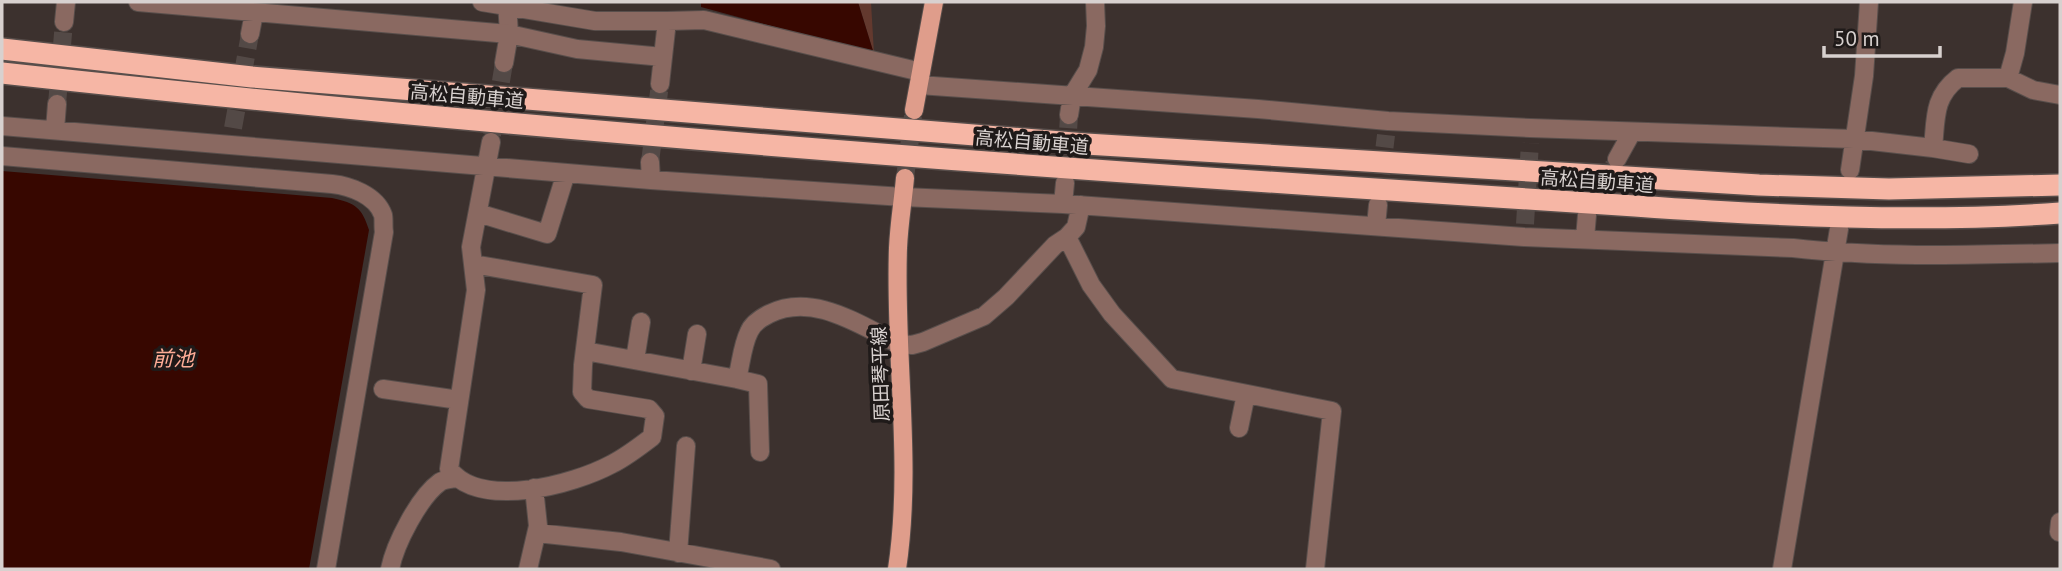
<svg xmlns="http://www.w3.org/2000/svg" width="2062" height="571" viewBox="0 0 2062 571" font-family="'PT Sans','Noto Sans JP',sans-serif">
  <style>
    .green { fill: #63392e }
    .water { fill: #370700 }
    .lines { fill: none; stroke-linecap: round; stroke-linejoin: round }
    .minor-tunnel { stroke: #534946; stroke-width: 18; stroke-dasharray: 18 9; stroke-linecap: butt }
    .major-tunnel { stroke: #534946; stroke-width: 18; stroke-dasharray: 18 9; stroke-linecap: butt }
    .minor-casing { stroke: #584e4b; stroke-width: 20 }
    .major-casing { stroke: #584e4b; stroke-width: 20 }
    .highway-casing { stroke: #584e4b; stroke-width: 24 }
    .minor { stroke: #8a6961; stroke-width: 18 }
    .major { stroke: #df9d8b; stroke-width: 18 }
    .highway { stroke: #f6b6a5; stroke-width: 21 }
    .labels { text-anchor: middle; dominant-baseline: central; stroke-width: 7; stroke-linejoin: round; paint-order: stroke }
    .street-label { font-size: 19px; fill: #d8d1cf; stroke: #1f1a19 }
    .water-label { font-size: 21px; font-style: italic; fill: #feac96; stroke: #1f1a19 }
  </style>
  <rect width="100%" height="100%" fill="#3c312e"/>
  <path class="green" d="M858,2H871L874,54Z"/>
  <path class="water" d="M701,2H858L874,54L701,7Z
    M2,171L332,198C356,203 362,208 369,230L309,569H2Z"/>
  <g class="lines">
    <path class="minor-tunnel" d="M57,104L64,22
      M233,128L250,34
      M492,135L504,63
      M650,162L660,84
      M1065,182L1069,115
      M1378,201L1386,135
      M1587,214L1614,165
      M1525,224L1530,143"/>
    <path class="major-tunnel" d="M905,178L913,116"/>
    <g class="minor-casing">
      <path id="minor" d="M138,2L509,34L577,49L663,57
        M482,2L595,21H667
        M2023,2L2015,53L2008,78L2033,90L2060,95
        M64,22L66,2
        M250,34L254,13
        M504,63L509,34L507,2
        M660,84L667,21L704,20L921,72
        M919,85L1258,109L1388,121L1530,128L1854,139L1933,148C1936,119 1933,97 1958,78H2008
        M1069,115L1072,96L1088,70L1094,47L1096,26L1095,2
        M2,126L651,180L903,197L1063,204L1524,237L1793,248C1882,258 1971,255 2060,253
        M55,130L57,104
        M1933,148L1969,154
        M2,156L332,184C350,186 376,195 383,215C384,219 383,227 384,232L326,569
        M1617,159L1632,132
        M650,162L651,180
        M1850,170L1864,76L1869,2
        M1063,204L1065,183
        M478,213L547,234L566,173
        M1376,226L1378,205
        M1067,237L1091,285L1112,314L1172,379L1332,411L1315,569
        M1585,238L1587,215
        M473,264L593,285L583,365L582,392L588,399L649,409L655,416L652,437C639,447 626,457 612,464C573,485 480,510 449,469L476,290L471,247L491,142
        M585,351L737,379C741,364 742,346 749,332C752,324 761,318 769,314C813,292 859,325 899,344L912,345L923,342L984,316L1006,297L1055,245L1067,237L1076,227L1081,205
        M635,360L641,322
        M691,371L697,334
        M737,379L758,384L760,452
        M383,389L459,400
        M1239,428L1246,394
        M2059,532L2060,522
        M537,533L621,542L771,569
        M678,553L686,446
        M390,569C395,544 419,497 440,482C445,479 451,479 457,478
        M528,569L538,526L534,488
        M1782,569L1839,229"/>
    </g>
    <g class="major-casing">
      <path id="major" d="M914,110L934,2
        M897,569C913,463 894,355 898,248C899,224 903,201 905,178"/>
    </g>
    <g class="highway-casing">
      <path id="highway" d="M2,49L252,77L1086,144L1759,185L1889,189L2060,185
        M2,73C438,121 876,156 1314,185C1421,192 1528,199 1635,206C1777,216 1919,223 2060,213"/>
    </g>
    <use href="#minor" class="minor"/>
    <use href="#major" class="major"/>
    <use href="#highway" class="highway"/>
  </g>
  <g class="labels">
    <g class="street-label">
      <text transform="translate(467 96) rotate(5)">高松自動車道</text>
      <text transform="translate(1032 142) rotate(5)">高松自動車道</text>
      <text transform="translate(1597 181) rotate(4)">高松自動車道</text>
      <text transform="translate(880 374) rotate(-92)">原田琴平線</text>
    </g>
    <g class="water-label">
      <text x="173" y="358">前池</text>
    </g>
  </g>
  <rect width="2062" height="571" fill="none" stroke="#d8d1cf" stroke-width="7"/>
  <path d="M1824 46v10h116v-10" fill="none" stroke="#d8d1cf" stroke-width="3.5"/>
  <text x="1834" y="46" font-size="21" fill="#d8d1cf" stroke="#1f1a19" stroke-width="5" paint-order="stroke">50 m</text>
</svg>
